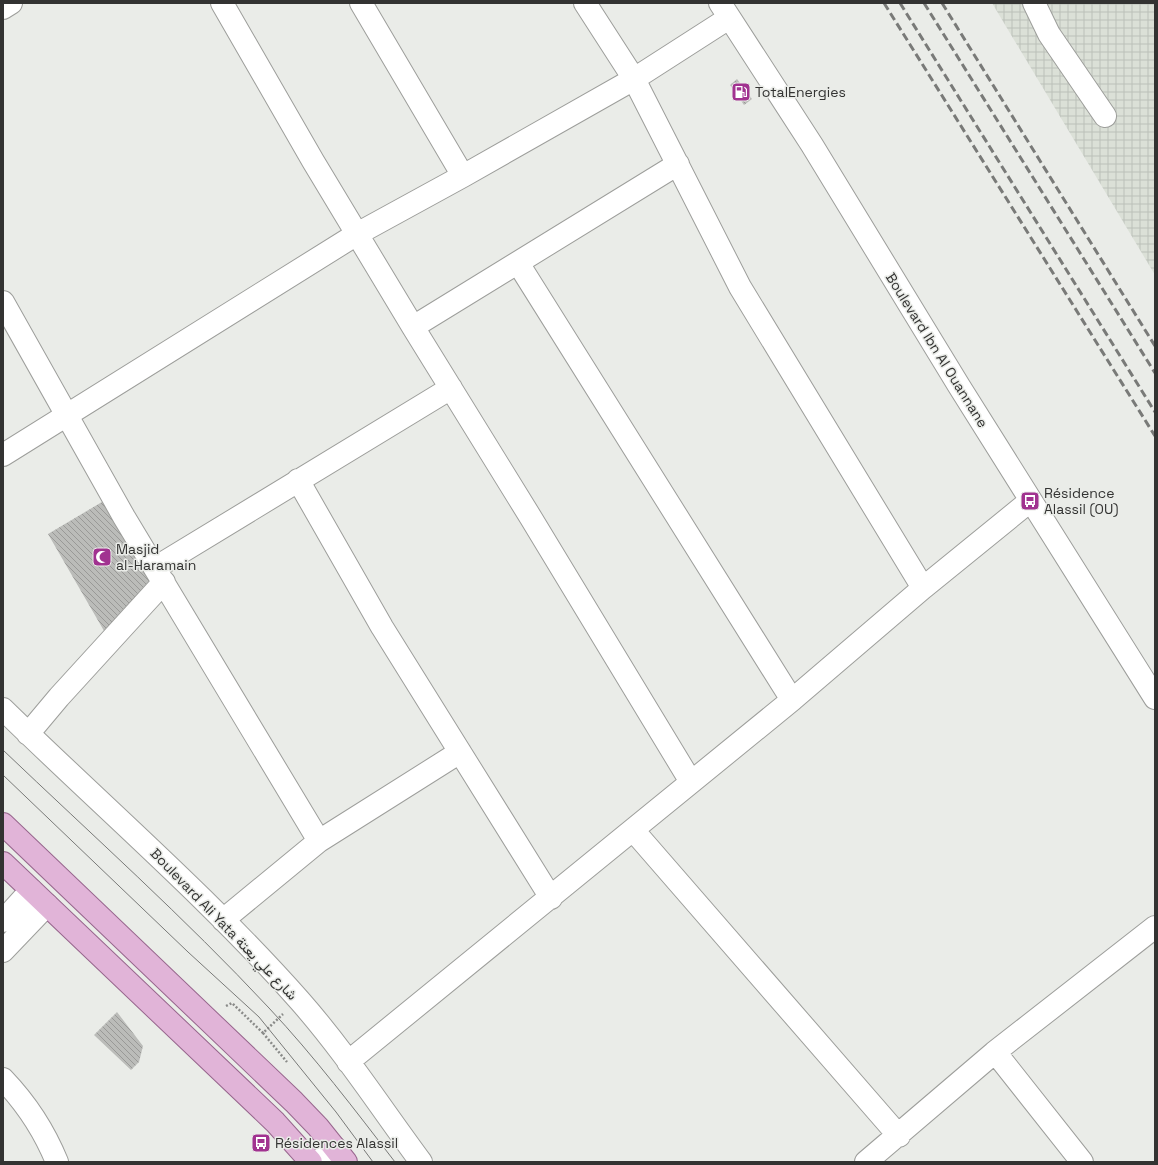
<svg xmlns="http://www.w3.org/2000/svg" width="1158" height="1165" viewBox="0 0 1158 1165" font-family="'Space Grotesk',Vazirmatn,sans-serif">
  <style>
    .industrial { fill: url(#industrial-grid) }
    .building { fill: url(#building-back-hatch) }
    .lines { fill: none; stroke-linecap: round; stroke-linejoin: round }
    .minor-casing { stroke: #9d9e9b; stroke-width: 24 }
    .major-casing { stroke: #97668d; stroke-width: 24 }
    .path { stroke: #898a88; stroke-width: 2.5; stroke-dasharray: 2 2; stroke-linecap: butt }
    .minor { stroke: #fff; stroke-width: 22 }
    .major { stroke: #e1b4d8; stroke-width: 22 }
    .tram { stroke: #797a78; stroke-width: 1 }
    .rail { stroke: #797a78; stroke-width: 3; stroke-dasharray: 8 4; stroke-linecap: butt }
    .labels { text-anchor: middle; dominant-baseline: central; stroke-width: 3; stroke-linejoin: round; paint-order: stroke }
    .poi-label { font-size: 14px; fill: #333332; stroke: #eaece8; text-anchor: start }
    .street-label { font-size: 14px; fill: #333332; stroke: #eaece8 }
  </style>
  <defs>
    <pattern id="industrial-grid" width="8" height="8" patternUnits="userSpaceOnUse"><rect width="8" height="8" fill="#dbe0d7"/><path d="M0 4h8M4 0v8" fill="none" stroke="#bcc1b9"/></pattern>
    <pattern id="building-back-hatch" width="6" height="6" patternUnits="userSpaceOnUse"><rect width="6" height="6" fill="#bbbcb9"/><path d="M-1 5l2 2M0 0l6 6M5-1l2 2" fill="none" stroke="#999997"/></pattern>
  </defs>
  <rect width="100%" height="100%" fill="#eaece8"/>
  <path class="industrial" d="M992,3H1155V275Z"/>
  <path class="building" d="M737,79L752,99L744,105L730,85Z
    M107,499L155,580L107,636L48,534Z
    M117,1012L143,1046L139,1062L131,1070L94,1035Z"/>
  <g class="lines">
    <g class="minor-casing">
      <path id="minor" d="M222,3L313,161L413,327L531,518L691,782
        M361,3L463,176
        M585,3L634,79L740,287L923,588
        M720,3L812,145L959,386L1155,698
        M1034,3L1049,34L1105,116
        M3,8L11,3
        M518,263L792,700
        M3,302L124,517L319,841
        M413,327L678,164
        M3,455L357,234L463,176L634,79L729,18
        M298,480L382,627L551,898
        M155,568L451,388
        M3,709C102,806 208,897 300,1001C344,1051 381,1108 421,1162
        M28,734L59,697L164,582
        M633,830L899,1136
        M223,920L319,841L460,752
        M3,921L31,890
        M3,951L47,905
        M995,1052L1082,1162
        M348,1062L792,700L923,588L1030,501
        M3,1079C26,1103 44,1130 57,1162
        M318,1162L335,1148
        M866,1162L995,1052L1155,927"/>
    </g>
    <g class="major-casing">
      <path id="major" d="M3,824L294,1102L318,1127L346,1162
        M3,863L275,1122L311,1162"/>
    </g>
    <path class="path" d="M226,1006L232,1003L263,1033L283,1014
      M263,1033L287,1062"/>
    <use href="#minor" class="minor"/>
    <use href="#major" class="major"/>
    <path class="tram" d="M3,750C92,835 185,918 269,1008C314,1056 355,1110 395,1162
      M3,775L188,952L259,1017L336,1112L373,1162"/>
    <path class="rail" d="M884,3L1155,436
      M900,3L1155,412
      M924,3L1155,373
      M942,3L1155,346"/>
  </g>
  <defs>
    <g id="fuel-square" transform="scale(1)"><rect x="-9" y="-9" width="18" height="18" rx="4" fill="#a13290" stroke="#eaece8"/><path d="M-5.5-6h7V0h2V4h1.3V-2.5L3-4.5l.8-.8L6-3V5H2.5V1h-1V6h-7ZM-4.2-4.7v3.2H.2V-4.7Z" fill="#fff"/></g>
    <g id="bus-square" transform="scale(1)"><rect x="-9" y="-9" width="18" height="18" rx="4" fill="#a13290" stroke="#eaece8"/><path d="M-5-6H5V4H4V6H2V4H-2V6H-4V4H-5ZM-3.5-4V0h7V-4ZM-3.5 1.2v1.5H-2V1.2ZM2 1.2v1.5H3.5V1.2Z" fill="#fff"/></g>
    <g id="mosque-square" transform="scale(1)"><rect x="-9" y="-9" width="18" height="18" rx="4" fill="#a13290" stroke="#eaece8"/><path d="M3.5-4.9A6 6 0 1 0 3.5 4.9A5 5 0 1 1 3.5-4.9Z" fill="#fff"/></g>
  </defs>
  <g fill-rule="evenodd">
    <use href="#fuel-square" x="741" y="92"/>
    <use href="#bus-square" x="1030" y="501"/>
    <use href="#mosque-square" x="102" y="557"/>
    <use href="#bus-square" x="261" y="1143"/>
  </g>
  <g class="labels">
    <g class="poi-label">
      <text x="755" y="92">TotalEnergies</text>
      <text x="1044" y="493">Résidence<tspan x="1044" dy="16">Alassil (OU)</tspan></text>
      <text x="116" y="549">Masjid<tspan x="116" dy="16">al-Haramain</tspan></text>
      <text x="275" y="1143">Résidences Alassil</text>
    </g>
    <g class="street-label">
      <text transform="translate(937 350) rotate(58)">Boulevard Ibn Al Ouannane</text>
      <text transform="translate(224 924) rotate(46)">Boulevard Ali Yata شارع علي يعتة</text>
    </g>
  </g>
  <rect width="1158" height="1165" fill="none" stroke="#333332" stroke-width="8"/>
</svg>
